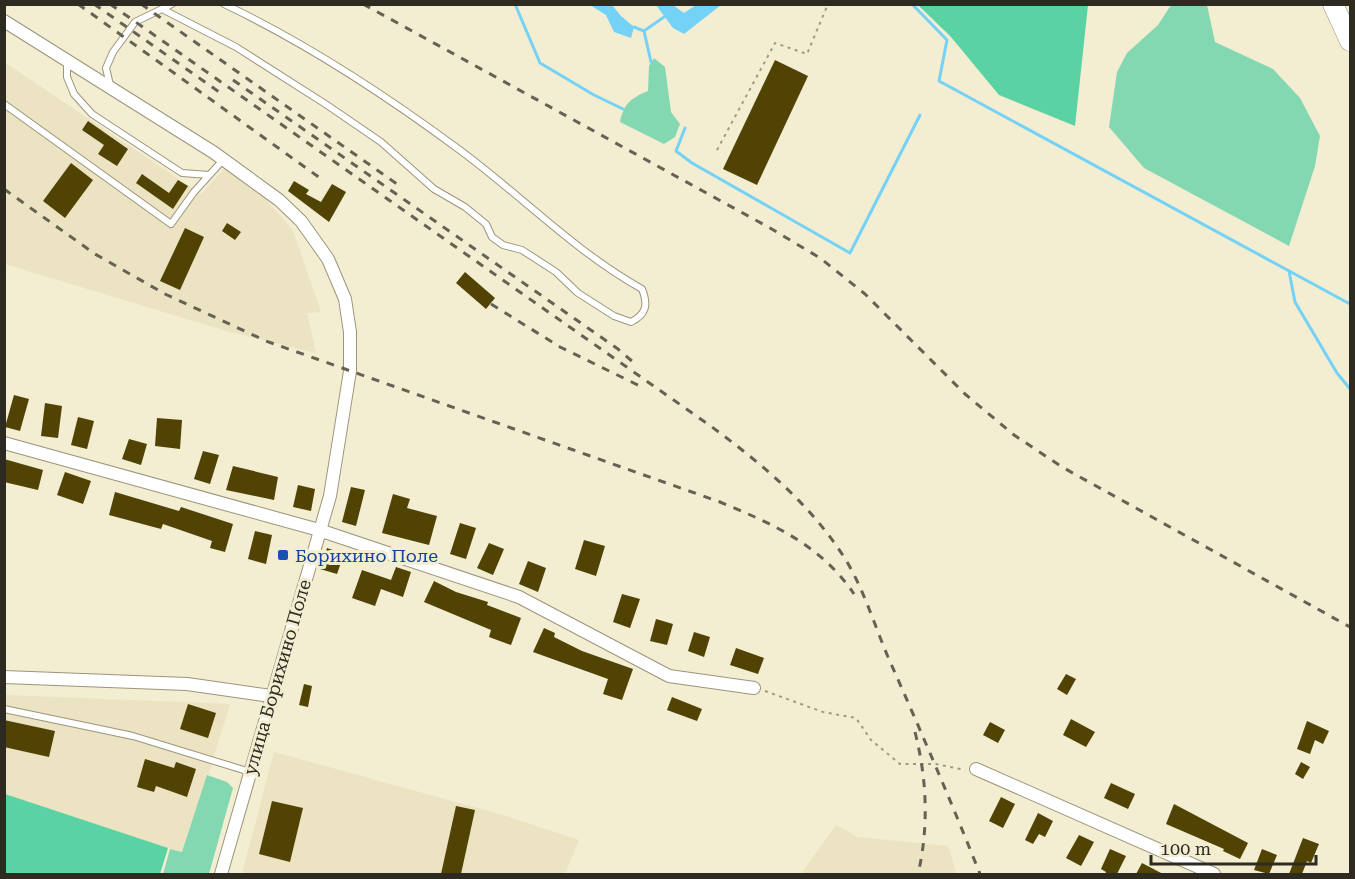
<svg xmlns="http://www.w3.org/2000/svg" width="1355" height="879" viewBox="0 0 1355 879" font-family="'Roboto Serif',serif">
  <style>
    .built { fill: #ebe3c1 }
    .green { fill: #83d8b2 }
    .forest { fill: #5bd2a3 }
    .water { fill: #75d2f7 }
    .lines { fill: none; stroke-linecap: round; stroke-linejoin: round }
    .stream { stroke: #75d2f7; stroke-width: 3 }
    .building { fill: #504304 }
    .service-casing { stroke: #9a957c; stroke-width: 8 }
    .minor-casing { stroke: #9a957c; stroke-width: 14 }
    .trunk-casing { stroke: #9a957c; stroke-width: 21 }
    .path { stroke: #9e9a86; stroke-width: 2; stroke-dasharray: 3 4.5; stroke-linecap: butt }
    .service { stroke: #fff; stroke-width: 6 }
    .minor { stroke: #fff; stroke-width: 12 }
    .trunk { stroke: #fff; stroke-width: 20 }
    .rail { stroke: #656253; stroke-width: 3; stroke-dasharray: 8 8; stroke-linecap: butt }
    .transit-dot { fill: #1a4fb4; stroke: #f3edd2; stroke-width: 2 }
    .labels { text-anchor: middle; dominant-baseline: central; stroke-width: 6; stroke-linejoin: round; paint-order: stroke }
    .transit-label { font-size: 18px; fill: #164399; stroke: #f3edd2; text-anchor: start }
    .street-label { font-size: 18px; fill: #2d2b21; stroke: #f3edd2 }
  </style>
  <rect width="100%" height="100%" fill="#f3edd2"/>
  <path class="built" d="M4,62L201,194L225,168L263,196L293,231L321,312L307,313L316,353L223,330L5,264Z
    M5,695L230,704L185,852L168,848L160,874H5Z
    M274,752L503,815L579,840L565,874H242Z
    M836,825L857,837L948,846L957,874H801Z"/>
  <path class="green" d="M1171,5H1207L1215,42L1273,69L1300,98L1320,136L1315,166L1289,246L1144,168L1109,127L1117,72L1127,53L1158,25Z
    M654,58L665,67L671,112L680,124L675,137L664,144L620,122C624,103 631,98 648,91L649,66Z
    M207,775L227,782L233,788L209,874H163L170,849L182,852Z"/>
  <path class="forest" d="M918,5H1088L1075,126L999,95L951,37Z
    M5,794L168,848L160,874H5Z"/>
  <path class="water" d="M590,5H612L621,16L634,27L631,38L614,32L606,15Z
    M656,5H673L684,13L696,5H721L684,34L673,28Z"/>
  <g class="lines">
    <path class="stream" d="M515,4L540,63L594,95L623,109
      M912,4L947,40L939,81L1350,304
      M634,27L644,31L651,62
      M644,31L664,17
      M685,128L676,151L692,163L850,253L920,115
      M1289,271L1295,302L1337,373L1350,389"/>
  </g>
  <path class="building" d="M775,60L808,76L757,185L723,169Z
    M88,121L128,149L117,166L98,154L104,145L82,130Z
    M71,163L93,180L65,218L43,201Z
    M142,174L169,193L178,180L188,186L173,209L136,183Z
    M294,181L309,190L306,194L321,202L332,184L346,192L329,222L288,191Z
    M227,223L241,232L235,240L222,231Z
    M185,228L204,237L180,290L160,281Z
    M465,272L495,298L486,309L456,283Z
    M14,395L29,399L20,431L5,427Z
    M45,403L62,406L58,438L41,436Z
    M78,417L94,421L87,449L71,445Z
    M157,418L182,420L180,449L155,446Z
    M129,439L147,444L141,465L122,459Z
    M203,451L219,455L210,484L194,479Z
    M4,459L43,470L38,490L4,482Z
    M233,466L278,477L274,500L226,490Z
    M65,472L91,481L83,504L57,495Z
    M298,485L315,489L311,511L293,507Z
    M351,487L365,490L356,526L342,522Z
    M115,492L179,511L181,507L233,524L225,552L210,548L212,541L163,524L161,529L109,515Z
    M393,494L410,499L407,508L437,516L429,545L382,533Z
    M460,523L476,528L466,559L450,554Z
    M255,531L272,535L266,564L248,559Z
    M584,540L605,546L596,576L575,569Z
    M489,543L504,549L493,575L477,568Z
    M327,548L344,554L337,574L320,569Z
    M528,561L546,568L538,592L519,584Z
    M396,567L411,572L403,597L381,589L375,606L352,598L362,570L391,580Z
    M434,581L456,592L488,602L487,605L521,618L511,645L489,637L491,630L424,602Z
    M622,594L640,599L630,628L613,622Z
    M656,619L673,624L667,645L650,641Z
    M544,628L555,633L554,637L582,651L633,669L622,700L603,694L608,679L533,652Z
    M694,632L710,637L704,657L688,651Z
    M736,648L764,658L758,674L730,665Z
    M1066,674L1076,679L1067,695L1057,689Z
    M304,684L312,686L308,707L299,705Z
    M672,697L702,709L697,721L667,710Z
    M188,704L216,713L208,738L180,729Z
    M1071,719L1095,732L1086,747L1063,735Z
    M4,720L55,731L49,757L4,747Z
    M1307,721L1329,731L1323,744L1315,740L1310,754L1297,749Z
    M990,722L1005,730L998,743L983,735Z
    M145,759L174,768L176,762L196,769L187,797L156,786L154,792L137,787Z
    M1301,762L1310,767L1303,779L1295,774Z
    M1111,783L1135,794L1128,809L1104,798Z
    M1001,797L1015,804L1003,828L989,821Z
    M272,801L303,808L290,862L259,854Z
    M1174,804L1248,843L1240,859L1223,851L1224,849L1166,824Z
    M456,806L475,810L461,874H441Z
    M1038,813L1053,821L1045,837L1039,834L1033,844L1025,840Z
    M1079,835L1094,842L1081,866L1066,858Z
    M1303,838L1319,844L1311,863L1307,861L1302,874H1289Z
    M1110,849L1126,856L1117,874H1105L1106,872L1101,869Z
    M1262,849L1277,855L1269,874L1254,870Z
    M1142,863L1163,874H1136Z"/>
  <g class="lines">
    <g class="service-casing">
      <path id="service" d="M164,10L236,47L327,105L381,142L434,189L465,207L486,224L492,237L503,245L522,250L556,272L578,293L614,316L631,322C647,314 648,304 642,289C574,251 520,194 457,148C384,94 306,43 224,4
        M67,61V77L74,94L92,114L182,173L209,175
        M110,85L106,68L113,52L135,22L172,4
        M4,104L171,224L194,192L223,160
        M4,709L133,736L250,772"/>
    </g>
    <g class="minor-casing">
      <path id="minor" d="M4,21L213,152L279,200L301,221L328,259L345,299L350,332V371L330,496L221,874
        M4,443L319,530L519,597L669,676L754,688
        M4,677L187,684L271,696
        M976,769L1214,874"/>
    </g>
    <g class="trunk-casing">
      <path id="trunk" d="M1333,4L1350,41"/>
    </g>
    <path class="path" d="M717,150L775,43L807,54L828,4
      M765,691L823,712L856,718L871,740L900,764H936L965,770"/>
    <use href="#service" class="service"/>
    <use href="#minor" class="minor"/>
    <use href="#trunk" class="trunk"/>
    <path class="rail" d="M78,4L320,178
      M94,4L222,94
      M110,4L712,427C762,464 810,504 844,557C863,587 874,624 888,657C920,729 951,801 980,874
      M141,4L397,184
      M363,4L770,228L820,258L865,294L965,394L1014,435L1062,467L1350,627
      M233,80L618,349L633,362
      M4,189L95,254L165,294L266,341L720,502C773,524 821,545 854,594
      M491,304L560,347L644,388
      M915,732C927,779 929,827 918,874"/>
  </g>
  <rect class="transit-dot" x="277" y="549" width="12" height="12" rx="3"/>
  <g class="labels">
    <g class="transit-label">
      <text x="295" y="555">Борихино Поле</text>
    </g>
    <g class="street-label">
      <text transform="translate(277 677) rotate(-74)">улица Борихино Поле</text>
    </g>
  </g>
  <rect width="1355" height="879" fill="none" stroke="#2d2b21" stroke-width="12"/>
  <path d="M1151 855v9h165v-9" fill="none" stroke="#2d2b21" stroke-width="3"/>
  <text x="1160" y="855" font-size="18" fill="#2d2b21" stroke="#f3edd2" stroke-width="4.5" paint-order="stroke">100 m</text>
</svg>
